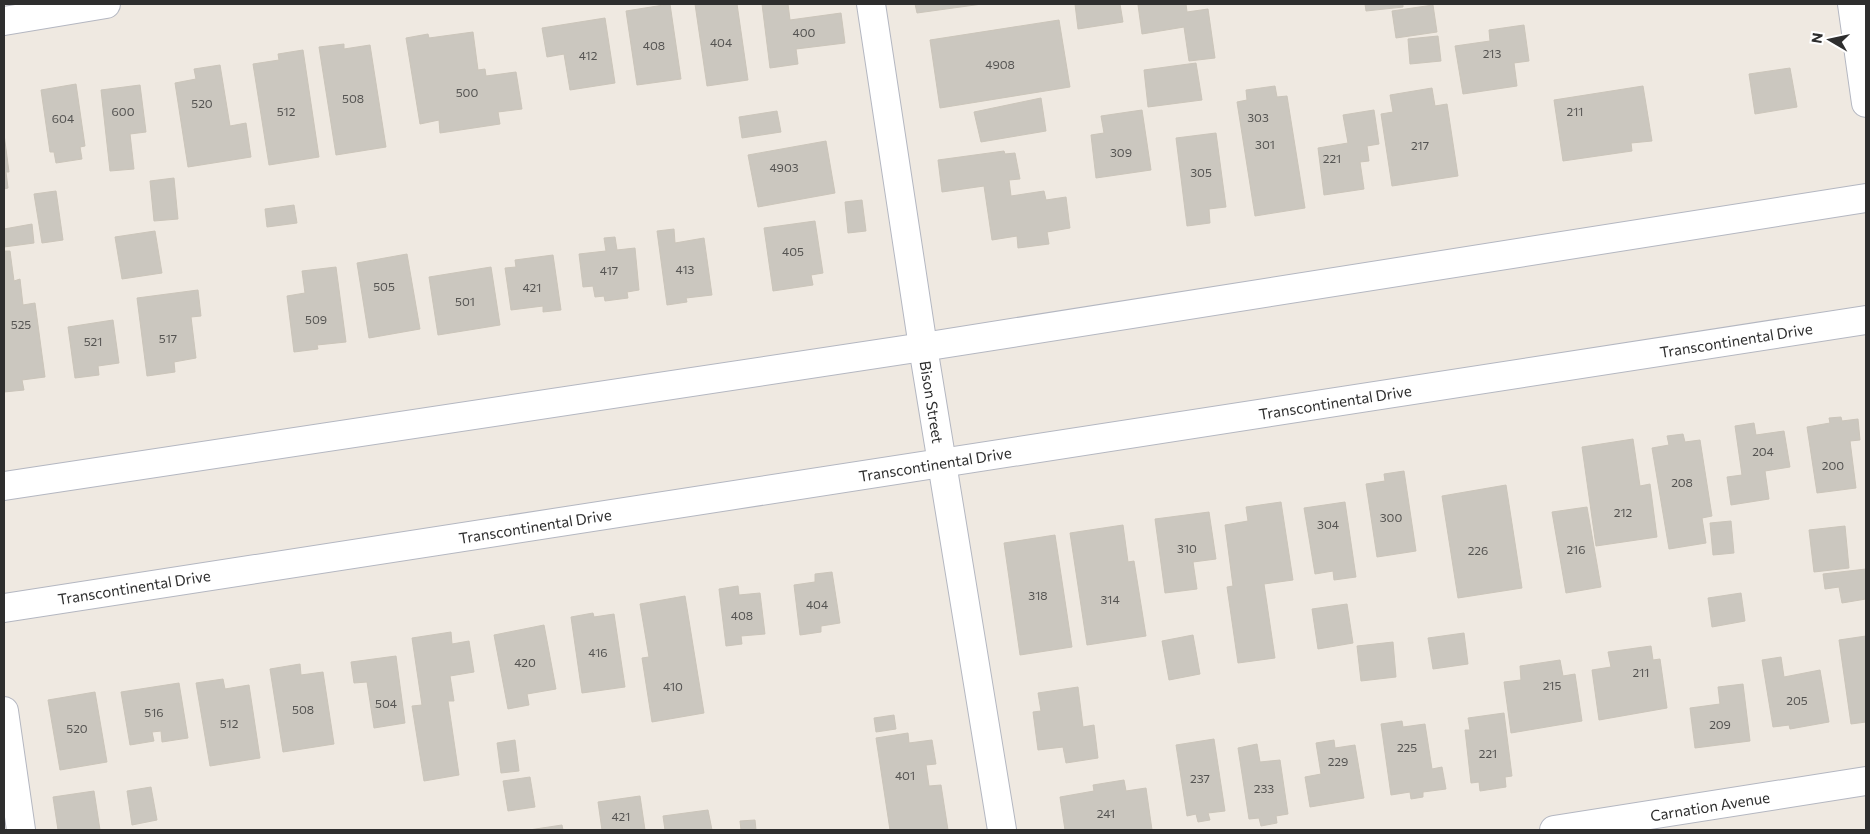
<svg xmlns="http://www.w3.org/2000/svg" width="1870" height="834" viewBox="0 0 1870 834" font-family="Commissioner,sans-serif">
  <style>
    .building { fill: #cbc7bf; stroke: #cbc5ba }
    .lines { fill: none; stroke-linecap: round; stroke-linejoin: round }
    .minor-casing { stroke: #b4b7c1; stroke-width: 30 }
    .tertiary-casing { stroke: #b4b7c1; stroke-width: 30 }
    .minor { stroke: #fff; stroke-width: 28 }
    .tertiary { stroke: #fff; stroke-width: 28 }
    .labels { text-anchor: middle; dominant-baseline: central; stroke-width: 4; stroke-linejoin: round; paint-order: stroke }
    .number-label { font-size: 12px; fill: #555452 }
    .street-label { font-size: 15px; fill: #2e2e2e; stroke: #fff }
  </style>
  <rect width="100%" height="100%" fill="#efe9e1"/>
  <path class="building" d="M670,4L681,79L637,85L626,11Z
    M695,4H737L748,80L707,86Z
    M762,4H788L790,20L841,13L845,43L796,49L798,64L770,68Z
    M915,4H982L917,13Z
    M1075,4H1120L1123,22L1078,29Z
    M1186,4L1187,12L1208,9L1215,58L1189,61L1184,27L1142,34L1138,5Z
    M1365,4H1403V7L1366,11Z
    M1433,5L1437,32L1396,38L1392,11Z
    M605,18L615,83L570,90L564,54L547,57L542,28Z
    M1059,20L1070,87L940,108L930,40Z
    M1524,25L1529,61L1514,63L1517,86L1463,94L1455,46L1490,41L1489,30Z
    M473,32L478,70L485,69L486,76L516,72L522,109L498,112L500,124L440,133L439,120L420,124L406,38L428,34L429,38Z
    M1438,36L1441,61L1410,64L1408,39Z
    M344,44V49L370,45L386,147L336,155L319,47Z
    M303,50L319,157L269,165L253,64L279,60L278,54Z
    M1196,63L1202,100L1148,107L1144,70Z
    M220,65L230,126L246,123L251,157L188,167L175,83L196,79L194,69Z
    M1790,68L1797,107L1755,114L1749,74Z
    M76,84L85,146L80,147L82,159L56,163L54,152H50L41,90Z
    M140,85L146,132L130,134L134,169L110,171L101,90Z
    M1275,86L1277,97L1287,96L1305,208L1255,216L1237,102L1247,100L1246,90Z
    M1643,86L1652,141L1631,143L1632,151L1563,161L1554,100Z
    M1432,88L1435,106L1447,104L1458,176L1392,186L1381,114L1393,112L1390,95Z
    M1041,98L1046,131L981,142L974,112Z
    M1142,110L1151,170L1096,178L1091,135L1104,133L1101,116Z
    M1374,110L1379,144L1367,146L1369,161L1360,162L1364,189L1324,195L1318,148L1348,143L1343,115Z
    M777,111L781,132L742,138L739,117Z
    M1216,133L1226,207L1209,209L1210,223L1187,226L1176,138Z
    M4,134L9,172H6L8,188L4,189Z
    M826,141L835,193L758,207L748,155Z
    M1004,151L1005,154L1015,153L1020,179L1009,180L1011,196L1044,191L1046,200L1066,197L1070,228L1047,232L1049,244L1018,248L1017,236L992,240L984,186L942,192L938,160Z
    M174,178L178,219L154,221L150,181Z
    M56,191L63,240L42,243L34,194Z
    M862,200L866,231L848,233L845,202Z
    M294,205L297,223L267,227L265,209Z
    M815,221L823,273L811,275L813,285L773,291L764,228Z
    M32,224L34,243L4,247V229Z
    M674,229L675,243L704,238L712,295L686,298L687,302L667,305L657,231Z
    M155,231L162,273L122,279L115,237Z
    M615,237L617,250L635,248L639,290L627,292L628,298L605,301L604,296L595,297L593,286L583,287L579,254L606,251L604,238Z
    M4,251H10L14,281L20,279L23,305L35,303L45,377L22,380L24,390L4,392Z
    M407,254L420,329L369,338L357,263Z
    M553,255L561,310L543,312V306L511,310L505,268L516,267L515,260Z
    M336,267L346,342L317,345L318,349L294,352L287,296L305,293L302,271Z
    M491,267L500,325L438,335L429,277Z
    M198,290L201,316L191,317L196,358L174,362L175,372L147,376L137,298Z
    M113,320L119,363L98,366L99,375L75,378L68,327Z
    M1841,417L1842,421L1858,419L1860,440L1850,441L1856,488L1817,493L1807,427L1830,423L1829,418Z
    M1754,423L1756,435L1784,431L1790,467L1765,471L1769,499L1731,505L1727,477L1742,475L1735,426Z
    M1683,434L1685,442L1700,440L1712,516L1702,518L1706,543L1669,549L1652,448L1669,445L1667,436Z
    M1633,439L1640,486L1650,484L1657,537L1596,546L1582,447Z
    M1404,471L1416,551L1377,557L1366,484L1385,481L1384,474Z
    M1506,485L1522,588L1458,598L1442,496Z
    M1281,502L1293,580L1264,584L1275,658L1238,663L1227,587L1233,586L1225,525L1248,521L1246,507Z
    M1345,502L1356,577L1334,580L1333,571L1315,574L1304,508Z
    M1587,507L1601,587L1566,593L1552,512Z
    M1209,512L1216,559L1193,562L1197,589L1165,593L1155,519Z
    M1731,521L1734,553L1713,555L1710,523Z
    M1123,525L1128,562L1134,561L1146,636L1087,645L1070,533Z
    M1845,526L1849,568L1814,572L1809,530Z
    M1055,535L1072,647L1020,655L1004,543Z
    M1866,569V599L1842,603L1839,587L1825,589L1823,574Z
    M832,572L840,623L821,626V632L800,635L794,585L815,582V574Z
    M738,586L739,595L760,593L765,634L741,636L742,644L726,646L719,589Z
    M1741,593L1745,621L1712,627L1708,598Z
    M685,596L704,713L652,722L642,658L649,657L640,604Z
    M1347,604L1353,643L1318,649L1312,609Z
    M593,613L594,617L614,614L625,687L582,693L571,617Z
    M544,625L556,689L527,694L529,705L508,709L494,635Z
    M451,632L452,644L469,641L474,672L450,676L454,701H448L459,775L424,781L412,706L422,705L412,638Z
    M1464,633L1468,664L1433,669L1428,638Z
    M1193,635L1200,674L1169,680L1162,641Z
    M1866,636V722L1851,724L1839,640Z
    M1393,642L1396,677L1361,681L1357,646Z
    M1651,646L1653,660L1660,659L1667,708L1599,720L1592,670L1611,667L1608,652Z
    M396,656L405,723L374,728L367,682L354,683L351,662Z
    M1781,657L1784,677L1820,670L1829,722L1790,729L1789,725L1773,727L1762,660Z
    M1560,660L1563,676L1575,674L1582,721L1511,733L1504,682L1521,680L1520,666Z
    M300,664L301,675L323,672L334,744L283,752L270,669Z
    M223,679L225,689L249,685L260,758L210,766L196,683Z
    M179,683L188,738L162,742L161,731L152,732L154,741L130,745L121,692Z
    M1743,684L1750,741L1695,748L1690,708L1720,704L1718,687Z
    M1078,687L1083,727L1094,725L1098,758L1066,763L1063,747L1038,750L1033,712L1041,711L1038,693Z
    M95,692L107,762L60,770L48,700Z
    M1504,713L1512,776L1505,777L1506,787L1480,791L1479,782L1471,783L1465,730H1470L1468,718Z
    M894,715L896,729L876,732L874,718Z
    M1402,721L1403,727L1425,724L1432,769L1442,767L1446,789L1423,792V797L1411,799L1410,792L1391,795L1381,724Z
    M908,733L909,743L932,740L936,764L926,765L929,786L941,785L948,830H890L876,738Z
    M1214,739L1225,811L1208,813L1210,820L1198,822L1196,814L1187,816L1176,745Z
    M515,740L519,771L501,773L497,743Z
    M1334,740L1335,748L1355,745L1364,798L1310,807L1305,777L1321,774L1316,743Z
    M1257,744L1260,762L1280,760L1288,814L1276,816L1277,823L1261,826L1259,818L1249,819L1238,748Z
    M530,777L535,807L508,811L503,781Z
    M1124,780L1126,791L1146,788L1152,830H1065L1060,797L1094,791L1093,785Z
    M151,787L157,820L132,825L127,791Z
    M94,791L100,830H58L53,797Z
    M640,796L645,830H602L598,802Z
    M708,810L712,830H665L663,816Z
    M755,820L756,830H741L740,821Z
    M562,825L563,830H529Z"/>
  <g class="lines">
    <g class="minor-casing">
      <path id="minor" d="M871,4L923,347L1002,830
        M1852,4L1866,103
        M4,21L106,4
        M4,711L21,830
        M1554,830L1866,781"/>
    </g>
    <g class="tertiary-casing">
      <path id="tertiary" d="M4,486L923,347L1866,198
        M4,608L1866,320"/>
    </g>
    <use href="#minor" class="minor"/>
    <use href="#tertiary" class="tertiary"/>
  </g>
  <g class="labels">
    <g class="number-label">
      <text x="804" y="32">400</text>
      <text x="721" y="42">404</text>
      <text x="654" y="45">408</text>
      <text x="1492" y="53">213</text>
      <text x="588" y="55">412</text>
      <text x="1000" y="64">4908</text>
      <text x="467" y="92">500</text>
      <text x="353" y="98">508</text>
      <text x="202" y="103">520</text>
      <text x="123" y="111">600</text>
      <text x="286" y="111">512</text>
      <text x="1575" y="111">211</text>
      <text x="1258" y="117">303</text>
      <text x="63" y="118">604</text>
      <text x="1265" y="144">301</text>
      <text x="1420" y="145">217</text>
      <text x="1121" y="152">309</text>
      <text x="1332" y="158">221</text>
      <text x="784" y="167">4903</text>
      <text x="1201" y="172">305</text>
      <text x="793" y="251">405</text>
      <text x="685" y="269">413</text>
      <text x="609" y="270">417</text>
      <text x="384" y="286">505</text>
      <text x="532" y="287">421</text>
      <text x="465" y="301">501</text>
      <text x="316" y="319">509</text>
      <text x="21" y="324">525</text>
      <text x="168" y="338">517</text>
      <text x="93" y="341">521</text>
      <text x="1763" y="451">204</text>
      <text x="1833" y="465">200</text>
      <text x="1682" y="482">208</text>
      <text x="1623" y="512">212</text>
      <text x="1391" y="517">300</text>
      <text x="1328" y="524">304</text>
      <text x="1187" y="548">310</text>
      <text x="1576" y="549">216</text>
      <text x="1478" y="550">226</text>
      <text x="1038" y="595">318</text>
      <text x="1110" y="599">314</text>
      <text x="817" y="604">404</text>
      <text x="742" y="615">408</text>
      <text x="598" y="652">416</text>
      <text x="525" y="662">420</text>
      <text x="1641" y="672">211</text>
      <text x="1552" y="685">215</text>
      <text x="673" y="686">410</text>
      <text x="1797" y="700">205</text>
      <text x="386" y="703">504</text>
      <text x="303" y="709">508</text>
      <text x="154" y="712">516</text>
      <text x="229" y="723">512</text>
      <text x="1720" y="724">209</text>
      <text x="77" y="728">520</text>
      <text x="1407" y="747">225</text>
      <text x="1488" y="753">221</text>
      <text x="1338" y="761">229</text>
      <text x="905" y="775">401</text>
      <text x="1200" y="778">237</text>
      <text x="1264" y="788">233</text>
      <text x="1106" y="813">241</text>
      <text x="621" y="816">421</text>
    </g>
    <g class="street-label">
      <text transform="translate(1736 340) rotate(-9)">Transcontinental Drive</text>
      <text transform="translate(932 402) rotate(81)">Bison Street</text>
      <text transform="translate(1335 402) rotate(-9)">Transcontinental Drive</text>
      <text transform="translate(935 464) rotate(-9)">Transcontinental Drive</text>
      <text transform="translate(535 526) rotate(-9)">Transcontinental Drive</text>
      <text transform="translate(134 587) rotate(-9)">Transcontinental Drive</text>
      <text transform="translate(1710 806) rotate(-9)">Carnation Avenue</text>
    </g>
  </g>
  <rect width="1870" height="834" fill="none" stroke="#2e2e2e" stroke-width="10"/>
  <g transform="translate(1830 40) rotate(279)" stroke="#ffffff" stroke-width="4" paint-order="stroke">
  <path d="M0-4L9 19L0 12L-9 19Z" fill="#2e2e2e"/>
  <text y="-8" font-size="14" font-weight="bold" text-anchor="middle" fill="#2e2e2e">N</text>
  </g>
</svg>
